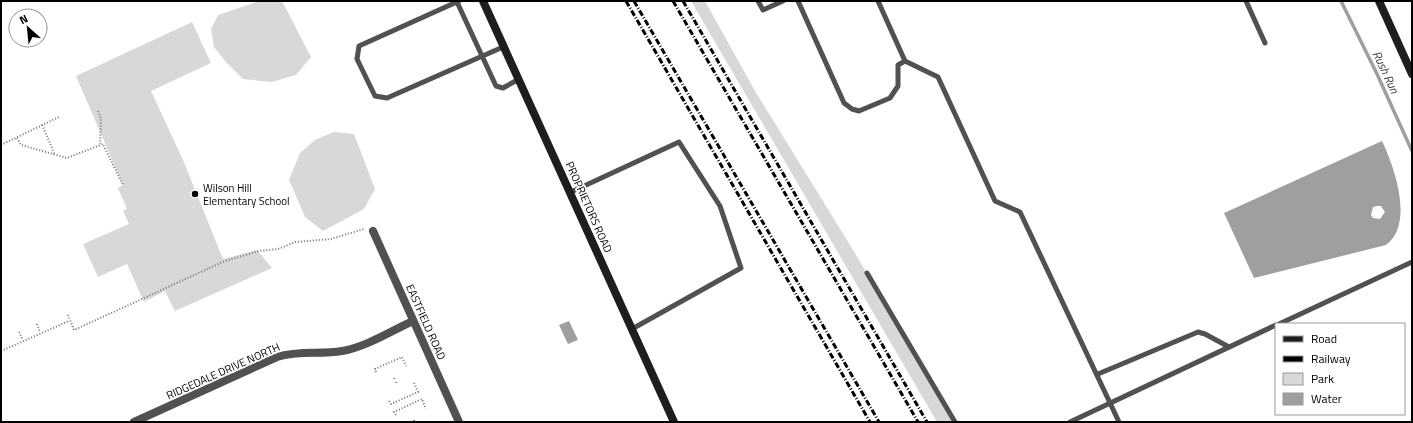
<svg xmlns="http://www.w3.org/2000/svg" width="1413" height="423" viewBox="0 0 1413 423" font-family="'Titillium Web',sans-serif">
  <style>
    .green { fill: #d8d8d8 }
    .water { fill: #9f9f9f; fill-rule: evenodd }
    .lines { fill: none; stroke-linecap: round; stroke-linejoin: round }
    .stream { stroke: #9f9f9f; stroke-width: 3.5 }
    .path { stroke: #737373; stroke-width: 2; stroke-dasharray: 1 2; stroke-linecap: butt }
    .lane { stroke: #515151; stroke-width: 5 }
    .street { stroke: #515151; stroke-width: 8 }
    .secondary { stroke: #1e1e1e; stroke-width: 8 }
    .rail { stroke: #000; stroke-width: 3; stroke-dasharray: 6 2 1 2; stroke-linecap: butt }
    .poi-dot { fill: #000; stroke: #fff; stroke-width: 1.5 }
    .labels { text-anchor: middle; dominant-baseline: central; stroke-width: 3.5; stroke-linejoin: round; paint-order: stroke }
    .poi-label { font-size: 11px; fill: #000; stroke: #fff; text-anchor: start }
    .street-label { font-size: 11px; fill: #000; stroke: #fff }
    .water-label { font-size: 12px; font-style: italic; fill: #404040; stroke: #fff }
  </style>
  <rect width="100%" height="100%" fill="#fff"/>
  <path class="green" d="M260,1H282L311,57L296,75L272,82L243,79L226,62L214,47L211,29L218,15Z
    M691,1H705L755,91L850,245L955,422H937Z
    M192,22L211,63L151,91L183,160L223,259L257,250L272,268L175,311L165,291L144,302L127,264L98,277L83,244L129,224L123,211L127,209L118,188L123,185L76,76Z
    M334,132L354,134L375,189L364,209L323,231L305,217L289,180L300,153L315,140Z"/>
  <path class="water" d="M1382,141C1397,173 1413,225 1386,245L1254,278L1224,213ZM1377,206H1381L1385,212L1380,219L1373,218L1371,215L1373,207Z
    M569,321L578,340L568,344L559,325Z"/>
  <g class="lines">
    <path class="stream" d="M1341,1L1377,74L1412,151"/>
    <path class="path" d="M98,111L101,119L100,144
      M1,123L4,122
      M42,125L55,155
      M17,138L21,145L67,158L103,144L123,185
      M1,145L59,117
      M68,315L74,330L225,261L259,251L278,249L295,242L331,239L364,229
      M37,324L40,332
      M19,332L23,340
      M1,351L69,321
      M376,372L375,369L402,357L406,366
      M394,378L395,380
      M396,382L397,384
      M389,401L391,404L418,392L414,383
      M396,415L394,412L422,399L426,409
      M414,420V422"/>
    <path class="lane" d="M459,1L359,46L357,59L375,96L387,98L503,47
      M758,1L763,10L783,1
      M798,1L844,103L852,109L859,111L890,98L898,86V65L905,61
      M878,1L905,61L938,77L995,201L1020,212L1119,422
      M1246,1L1265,43
      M457,2L496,86L503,88L519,79
      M571,192L679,142L720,206L741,268L632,329
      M867,273L955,422
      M1279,324L1412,262
      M1098,374L1198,332L1205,334L1229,347
      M1070,422L1276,325"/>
    <path class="street" d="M373,231L459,422
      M134,422L277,357C300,350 320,355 342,351C366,347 391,331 413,321"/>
    <path class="secondary" d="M483,1L674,422
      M1379,1L1412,74"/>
    <path class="rail" d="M626,1L870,422
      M634,1L879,422
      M673,1L918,422
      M683,1L927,422"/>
  </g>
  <circle class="poi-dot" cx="195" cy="194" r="4"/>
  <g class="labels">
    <g class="poi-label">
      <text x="203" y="188">Wilson Hill<tspan x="203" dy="13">Elementary School</tspan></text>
    </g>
    <g class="street-label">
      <text transform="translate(589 207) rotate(66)">PROPRIETORS ROAD</text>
      <text transform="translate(426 322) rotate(66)">EASTFIELD ROAD</text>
      <text transform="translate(223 371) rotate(-24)">RIDGEDALE DRIVE NORTH</text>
    </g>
    <g class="water-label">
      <text transform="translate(1386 72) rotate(65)">Rush Run</text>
    </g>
  </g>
  <rect width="1413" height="423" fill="none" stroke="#000000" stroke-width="4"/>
  <rect x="1275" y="323" width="130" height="92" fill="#ffffff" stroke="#999999"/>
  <rect x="1283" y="336" width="20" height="6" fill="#1e1e1e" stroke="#999999"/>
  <text x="1311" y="343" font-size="12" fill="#000000">Road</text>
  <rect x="1283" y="356" width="20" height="6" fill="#000000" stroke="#999999"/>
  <text x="1311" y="363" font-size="12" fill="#000000">Railway</text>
  <rect x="1283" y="373" width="20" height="12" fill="#d8d8d8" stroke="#999999"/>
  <text x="1311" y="383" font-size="12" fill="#000000">Park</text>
  <rect x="1283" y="393" width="20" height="12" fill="#9f9f9f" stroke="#999999"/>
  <text x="1311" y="403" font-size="12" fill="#000000">Water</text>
  <g transform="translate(28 28) rotate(333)"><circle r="19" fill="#ffffff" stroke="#999999"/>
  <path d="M0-3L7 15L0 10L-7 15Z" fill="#000000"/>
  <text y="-6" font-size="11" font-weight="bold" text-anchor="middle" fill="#000000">N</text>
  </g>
</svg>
